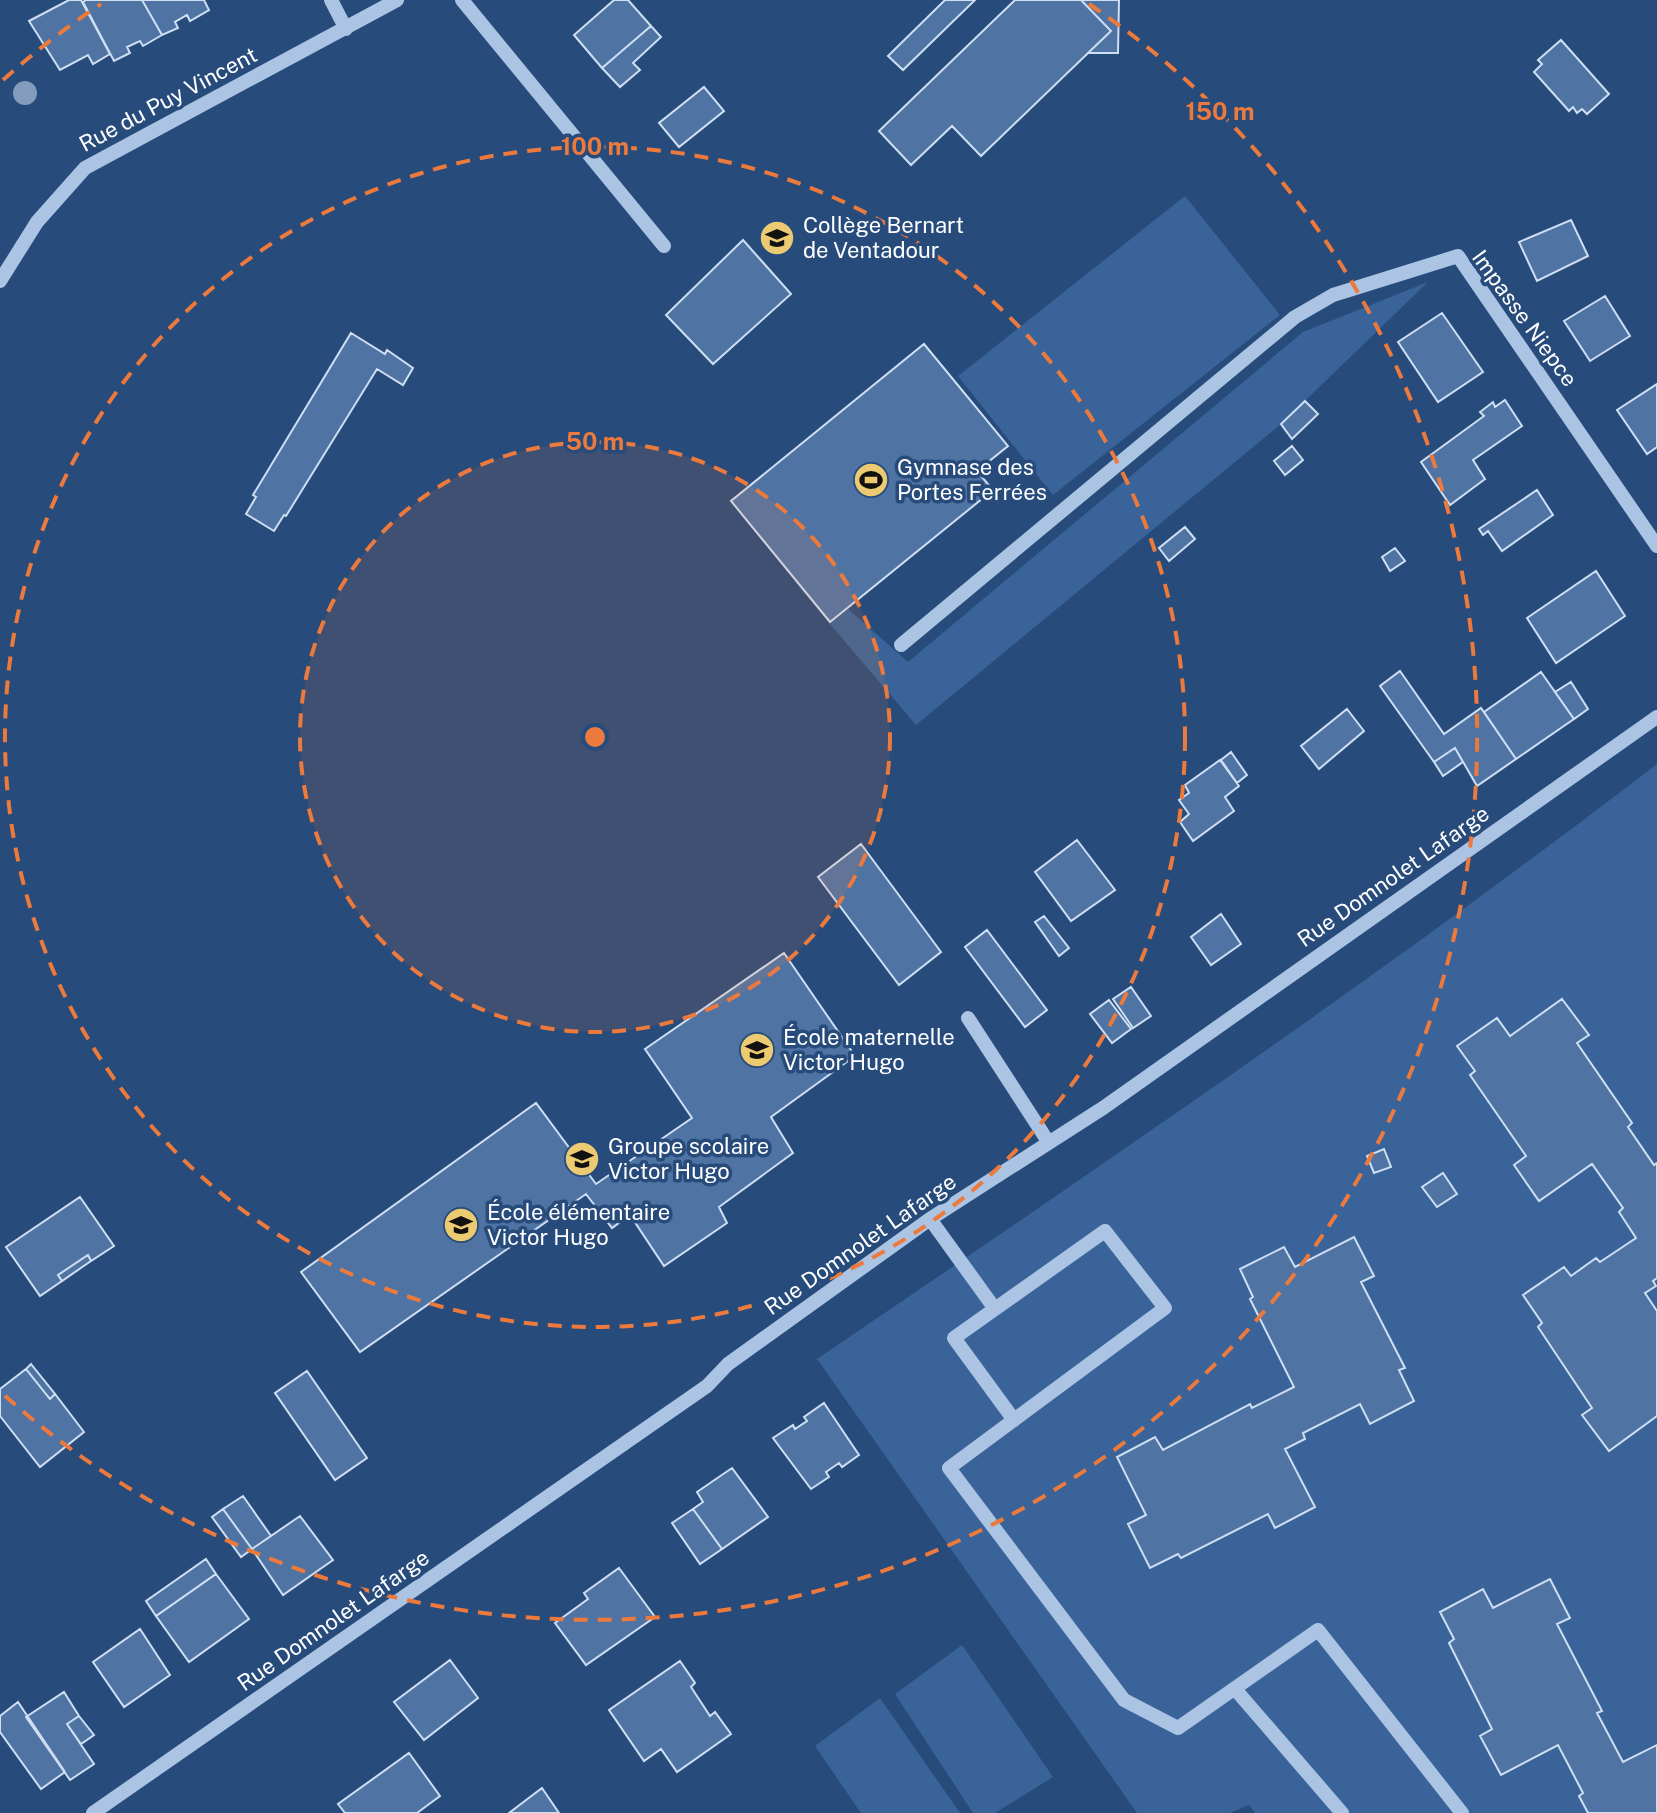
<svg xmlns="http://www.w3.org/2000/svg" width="1657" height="1813" viewBox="0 0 1657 1813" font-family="'Public Sans',sans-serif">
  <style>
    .green { fill: #3a6499 }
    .building { fill: #4f74a4; stroke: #cedef3; stroke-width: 2 }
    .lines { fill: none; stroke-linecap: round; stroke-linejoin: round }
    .minor { stroke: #abc4e4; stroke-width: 14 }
    .tree { fill: #839cbd }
    .ring { fill: none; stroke: #ed7a3d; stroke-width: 4; stroke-dasharray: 14 10 }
    .labels { text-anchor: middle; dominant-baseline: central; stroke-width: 7; stroke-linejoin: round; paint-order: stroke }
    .street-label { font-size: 22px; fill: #fff; stroke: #274b7b }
    .poi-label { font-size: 22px; fill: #fff; stroke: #274b7b; text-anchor: start }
    .centre { fill: #ed7a3d; stroke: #274b7b; stroke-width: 4 }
    .ring-label { font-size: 24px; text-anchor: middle; font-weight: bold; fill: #ed7a3d; stroke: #274b7b; stroke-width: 7; stroke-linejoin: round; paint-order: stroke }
  </style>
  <rect width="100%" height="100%" fill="#274b7b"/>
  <path class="green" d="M1185,196L1280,315L1053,495L958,376Z
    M1428,282L1281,424L916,725L830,624L848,609L908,662L1303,332Z
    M1657,764V1813H1255L1249,1805L1230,1813H1137L817,1359C1101,1166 1385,973 1657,764Z
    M962,1645L1053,1777L995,1813H973L895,1694Z
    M880,1698L960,1813H861L815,1746Z"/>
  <path class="building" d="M69,0H81L110,54L93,64L88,55L60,70L29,21Z
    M86,0H142L162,35L143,46L140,41L127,47L130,53L114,61L83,2Z
    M142,0H204L209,10L190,21L187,15L175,22L178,28L162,35Z
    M614,0H628L651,26L602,68L574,35Z
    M945,0H975L903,70L888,56Z
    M1015,0H1081L1111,31L981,156L952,126L911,165L879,131Z
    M1081,0H1119L1118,53H1088L1111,31Z
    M651,26L661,37L633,63L640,70L620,87L602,68Z
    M1561,40L1609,94L1587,114L1582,109L1577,113L1573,107L1569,111L1534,72L1542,64L1538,60Z
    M704,87L724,111L679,147L659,123Z
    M1571,220L1588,256L1537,281L1519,242Z
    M743,240L791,294L713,364L666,315Z
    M1605,296L1630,336L1590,361L1564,321Z
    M1442,313L1483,372L1438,402L1398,342Z
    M351,333L385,354L387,350L413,368L403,385L377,369L286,516L284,515L274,531L246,514L256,497L253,495Z
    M924,344L1008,446L977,471L993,490L830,622L731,501Z
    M1657,384V447L1647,454L1617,410Z
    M1505,400L1522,426L1473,460L1485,479L1450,505L1421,462L1484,416L1480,412L1493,402L1495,407Z
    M1305,401L1318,414L1292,439L1281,424Z
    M1292,446L1303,460L1285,475L1274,461Z
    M1537,490L1553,515L1502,551L1488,531L1483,535L1479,529Z
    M1185,527L1195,539L1169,561L1159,548Z
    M1395,548L1405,561L1390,571L1382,557Z
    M1596,571L1625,616L1556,663L1527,618Z
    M1400,671L1444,734L1481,708L1516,759L1477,786L1455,748L1434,762L1380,686Z
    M1541,672L1574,719L1516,759L1484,712Z
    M1571,682L1588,709L1574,719L1555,692Z
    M1347,709L1364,731L1319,769L1301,746Z
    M1455,748L1463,762L1443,776L1434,762Z
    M1231,752L1247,775L1237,783L1221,760Z
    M1220,760L1239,786L1225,797L1234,811L1193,841L1180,822L1189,814L1179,800L1189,793L1185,785Z
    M1077,840L1115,890L1071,921L1035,872Z
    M861,844L941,952L899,985L818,877Z
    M1221,914L1241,944L1211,965L1191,937Z
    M1044,916L1069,948L1059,956L1035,922Z
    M987,930L1047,1010L1025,1027L965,947Z
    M784,953L855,1056L771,1117L793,1153L719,1207L727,1223L664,1266L630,1215L612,1228L586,1194L360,1352L301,1272L536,1103L596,1184L692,1118L645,1049Z
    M1131,987L1151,1016L1133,1028L1113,999Z
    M1562,999L1589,1035L1577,1043L1632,1123L1628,1127L1654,1165L1657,1163V1278L1653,1281L1656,1286L1645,1293L1657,1311V1416L1609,1451L1582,1415L1592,1408L1538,1327L1542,1323L1523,1295L1564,1267L1571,1276L1596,1258L1600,1262L1636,1238L1619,1212L1623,1208L1592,1164L1539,1201L1514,1165L1526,1156L1470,1075L1475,1071L1457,1046L1497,1018L1510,1036Z
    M1109,1000L1131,1029L1112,1043L1090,1014Z
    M1384,1149L1391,1167L1374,1173L1367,1156Z
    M1443,1173L1457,1194L1437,1207L1422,1187Z
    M80,1197L114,1246L91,1261L88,1255L58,1275L62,1281L40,1296L6,1247Z
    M1354,1237L1374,1276L1361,1282L1405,1368L1399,1370L1414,1401L1370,1424L1360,1404L1303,1433L1305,1439L1285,1449L1315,1507L1275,1528L1268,1514L1181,1558L1178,1554L1150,1568L1128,1524L1146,1515L1117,1457L1155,1437L1163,1450L1250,1404L1252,1408L1294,1387L1250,1299L1253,1297L1240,1269L1284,1247L1295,1267Z
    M88,1255L91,1261L62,1281L58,1275Z
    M31,1364L55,1394L50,1399L26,1369Z
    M26,1369L50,1399L55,1394L84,1432L40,1467L0,1416V1389Z
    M307,1371L367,1458L335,1480L275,1393Z
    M824,1403L859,1455L842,1467L839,1463L826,1472L829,1477L811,1489L773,1438L793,1425L795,1429L807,1421L804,1417Z
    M732,1468L768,1517L722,1549L693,1509L703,1502L697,1492Z
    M243,1496L271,1536L252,1549L223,1509Z
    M223,1509L252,1549L241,1557L212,1517Z
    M693,1509L722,1549L700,1564L672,1523Z
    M300,1516L333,1560L283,1595L252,1549Z
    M206,1559L216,1574L156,1616L146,1601Z
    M619,1568L655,1617L586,1665L555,1623L588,1599L584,1593Z
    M216,1574L249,1619L189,1662L156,1616Z
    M1550,1579L1570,1618L1557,1624L1602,1711L1597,1713L1623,1762L1657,1745V1813H1588L1579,1796L1583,1793L1558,1745L1501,1775L1480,1736L1492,1729L1449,1643L1454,1639L1440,1612L1483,1589L1493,1608Z
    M140,1629L170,1675L124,1707L93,1662Z
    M450,1660L478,1698L424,1740L394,1702Z
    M680,1661L695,1683L691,1687L710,1716L715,1712L731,1734L677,1772L661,1749L644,1761L609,1710Z
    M64,1692L79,1716L67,1724L94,1764L70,1780L26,1717Z
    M18,1702L65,1772L41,1789L0,1732V1716Z
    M79,1716L94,1735L81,1744L67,1724Z
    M409,1753L440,1796L417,1813H345L338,1804Z
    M542,1788L559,1813H509Z"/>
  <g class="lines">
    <path class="minor" d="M331,0L346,29
      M462,0L664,246
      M0,281L37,222L85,168L397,0
      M901,645L1295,317L1333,295L1458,256L1657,546
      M968,1018L1049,1143
      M930,1219L995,1309
      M1014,1420L954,1338L1105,1231L1165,1308L949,1468L1124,1700L1178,1728L1318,1630L1462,1813
      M1235,1689L1342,1813
      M93,1813L707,1386L728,1364L930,1219L1103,1108L1657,717"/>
  </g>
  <circle class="tree" cx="25" cy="93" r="12"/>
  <circle cx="595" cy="737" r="295" fill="#ed7a3d" fill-opacity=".12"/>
  <g class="ring">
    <circle cx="595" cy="737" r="295"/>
    <circle cx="595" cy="737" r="590"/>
    <path d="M3 80A884 884 0 0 1 101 4M1089 4A884 884 0 1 1 3 1394"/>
  </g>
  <defs>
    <g id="school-disc" transform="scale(1.8)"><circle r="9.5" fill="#ecca71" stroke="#274b7b"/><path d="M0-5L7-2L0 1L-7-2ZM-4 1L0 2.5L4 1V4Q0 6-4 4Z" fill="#111"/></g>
    <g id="stadium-disc" transform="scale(1.8)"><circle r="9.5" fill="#ecca71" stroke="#274b7b"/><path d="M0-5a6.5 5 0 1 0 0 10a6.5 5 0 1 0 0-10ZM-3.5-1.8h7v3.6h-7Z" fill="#111"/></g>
  </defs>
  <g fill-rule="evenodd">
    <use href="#school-disc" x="777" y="238"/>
    <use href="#stadium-disc" x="871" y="480"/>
    <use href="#school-disc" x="757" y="1050"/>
    <use href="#school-disc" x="582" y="1159"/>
    <use href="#school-disc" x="461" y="1225"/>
  </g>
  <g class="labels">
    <g class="street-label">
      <text transform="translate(168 99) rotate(-28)">Rue du Puy Vincent</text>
      <text transform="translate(1525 318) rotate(54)">Impasse Niepce</text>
      <text transform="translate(1393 876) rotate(-35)">Rue Domnolet Lafarge</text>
      <text transform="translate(860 1244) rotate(-35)">Rue Domnolet Lafarge</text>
      <text transform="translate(333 1620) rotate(-35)">Rue Domnolet Lafarge</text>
    </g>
    <g class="poi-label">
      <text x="803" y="225">Collège Bernart<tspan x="803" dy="25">de Ventadour</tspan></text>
      <text x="897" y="467">Gymnase des<tspan x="897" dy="25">Portes Ferrées</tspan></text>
      <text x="783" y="1037">École maternelle<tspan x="783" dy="25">Victor Hugo</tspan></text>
      <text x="608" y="1146">Groupe scolaire<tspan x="608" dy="25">Victor Hugo</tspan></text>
      <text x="487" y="1212">École élémentaire<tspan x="487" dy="25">Victor Hugo</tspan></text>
    </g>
  </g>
  <circle cx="595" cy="737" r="12" class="centre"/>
  <g class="ring-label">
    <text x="1220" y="120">150 m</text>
    <text x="595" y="155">100 m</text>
    <text x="595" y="450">50 m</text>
  </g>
</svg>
